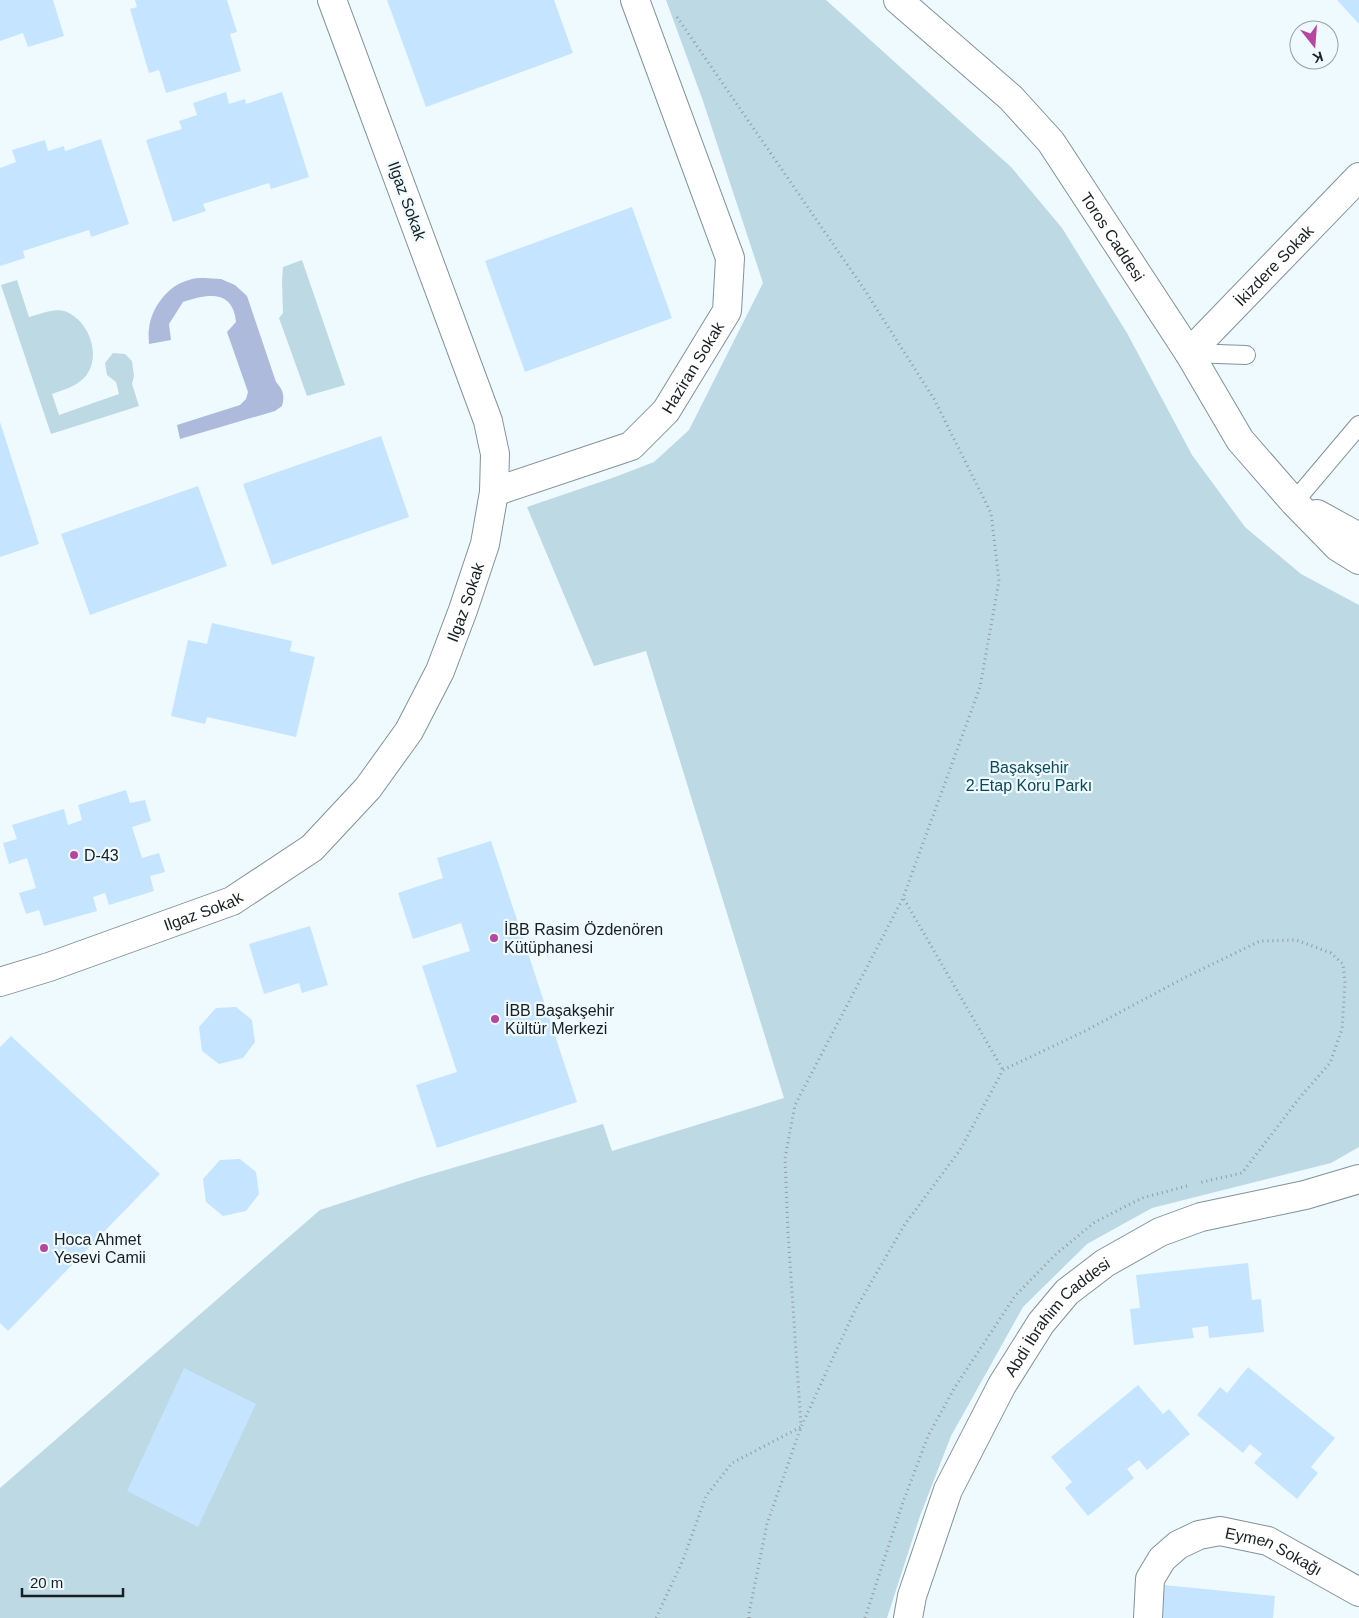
<svg xmlns="http://www.w3.org/2000/svg" width="1359" height="1618" viewBox="0 0 1359 1618" font-family="Helvetica,sans-serif">
  <style>
    .green { fill: #bcd9e4 }
    .water { fill: #adbadb }
    .building { fill: #c5e4ff }
    .lines { fill: none; stroke-linecap: round; stroke-linejoin: round }
    .service-casing { stroke: #819299; stroke-width: 20 }
    .minor-casing { stroke: #819299; stroke-width: 30 }
    .tertiary-casing { stroke: #819299; stroke-width: 30 }
    .secondary-casing { stroke: #819299; stroke-width: 30 }
    .path { stroke: #929c9f; stroke-width: 3; stroke-dasharray: 1 4; stroke-linecap: butt }
    .service { stroke: #fff; stroke-width: 18 }
    .minor { stroke: #fff; stroke-width: 28 }
    .tertiary { stroke: #fff; stroke-width: 28 }
    .secondary { stroke: #fff; stroke-width: 28 }
    .poi-dot { fill: #b746a1; stroke: #eefaff; stroke-width: 2 }
    .labels { text-anchor: middle; dominant-baseline: central; stroke-width: 4.5; stroke-linejoin: round; paint-order: stroke }
    .street-label { font-size: 16px; fill: #181f21; stroke: #eefaff }
    .park-label { font-size: 16px; fill: #0d4859; stroke: #eefaff }
    .poi-label { font-size: 16px; fill: #181f21; stroke: #eefaff; text-anchor: start }
  </style>
  <rect width="100%" height="100%" fill="#eefaff"/>
  <path class="green" d="M666,0H826L1011,167L1062,228L1127,333L1192,455L1245,527L1301,574L1359,605V1147L1331,1163L1152,1208L1087,1244L1023,1307L951,1436L920,1516L887,1618H0V1488L320,1210L418,1178L603,1124L612,1151L784,1098L646,651L594,666L527,507L615,477L654,462L689,430L763,283L703,101Z
    M302,260L345,385L307,396L279,318L283,313L282,281L283,267Z
    M17,280L29,317C41,314 56,307 67,312C91,323 102,359 84,378C75,387 63,390 52,394L59,415L119,394L116,382L107,375L105,363L113,353L125,354L132,361L134,376L132,384L139,406L51,434L1,285Z"/>
  <path class="water" d="M204,278L221,279L235,285L247,296L276,382C283,390 285,395 282,406L275,411L180,439L177,425L240,405L246,399L248,392L227,332L236,322C233,289 207,294 183,302L169,324L171,340L149,344C149,339 148,334 149,329C151,308 168,285 189,280C194,278 199,278 204,278Z"/>
  <path class="building" d="M0,0H53L64,36L28,47L23,33L0,41Z
    M135,0H227L237,32L230,34L241,71L166,93L159,70L149,73L130,9L137,7Z
    M387,0H554L573,53L426,107Z
    M1337,0H1359V24Z
    M226,92L229,104L245,99L246,104L282,92L309,177L271,189L269,183L203,204L206,211L173,222L146,140L182,129L179,121L197,115L193,103Z
    M101,139L129,224L91,237L89,230L23,251L25,258L0,266V168L16,162L12,150L45,140L48,151L64,146L65,151Z
    M632,207L672,318L525,372L485,261Z
    M0,422L39,544L0,557Z
    M381,436L409,517L272,565L243,484Z
    M198,486L227,566L90,615L61,534Z
    M212,623L292,641L290,651L315,657L296,737L207,717L205,724L171,716L188,640L207,644Z
    M126,790L130,803L145,800L151,821L132,827L142,858L159,853L165,872L150,876L154,891L109,905L105,893L93,897L97,911L44,926L39,910L26,914L19,893L36,888L27,858L9,864L3,843L17,839L12,825L64,809L68,825L82,820L78,805Z
    M491,841L577,1102L437,1148L416,1085L457,1072L422,966L470,951L461,923L413,939L398,893L443,878L437,858Z
    M310,926L328,985L302,993L299,983L264,994L249,944Z
    M236,1007L252,1020L255,1042L243,1058L219,1064L202,1051L199,1027L216,1008Z
    M11,1036L160,1174L8,1331L0,1323V1047Z
    M240,1159L256,1172L259,1194L246,1211L223,1216L206,1202L203,1179L220,1160Z
    M1248,1263L1252,1300L1261,1299L1264,1332L1209,1338L1208,1326L1192,1328L1194,1338L1134,1345L1130,1309L1140,1308L1136,1275Z
    M1248,1367L1335,1438L1311,1467L1318,1473L1297,1499L1254,1463L1262,1454L1250,1444L1243,1453L1197,1415L1220,1387L1227,1393Z
    M184,1368L256,1404L198,1527L127,1491Z
    M1138,1385L1163,1414L1169,1409L1190,1434L1147,1470L1139,1460L1127,1469L1134,1478L1088,1516L1065,1488L1072,1482L1051,1457Z
    M1164,1585L1275,1596L1273,1618H1160Z"/>
  <g class="lines">
    <g class="service-casing">
      <path id="service" d="M1189,353L1246,355
        M1294,502L1359,425"/>
    </g>
    <g class="minor-casing">
      <g id="minor">
        <path id="s1" d="M494,492L631,446L666,411L727,311L730,258L635,0"/>
        <path id="s2" d="M0,982L49,967L232,901L312,848L368,788L409,731L440,671L463,610L485,544L494,492L495,454L488,421L332,0"/>
        <path id="s3" d="M1148,1618L1150,1579L1162,1559L1178,1545L1199,1535L1220,1531L1268,1541L1359,1592"/>
      </g>
    </g>
    <g class="tertiary-casing">
      <g id="tertiary">
        <path id="s4" d="M1189,353L1359,177"/>
        <path id="s5" d="M908,1618L912,1596L948,1490L1002,1385L1041,1323L1067,1292L1105,1263L1160,1232L1201,1217L1305,1195L1359,1179"/>
      </g>
    </g>
    <g class="secondary-casing">
      <g id="secondary">
        <path id="s6" d="M898,0L1011,98L1051,142L1189,353L1240,440L1294,502L1338,547L1359,560"/>
        <path d="M1317,514L1359,537"/>
      </g>
    </g>
    <path class="path" d="M677,17L864,289L934,399L991,513L999,581L980,687L903,898L795,1105L785,1158L788,1233L801,1425
      M904,899L1003,1070
      M656,1618L683,1560L706,1496L732,1463L801,1427
      M749,1618V1613L767,1524L801,1427L855,1310L905,1224L960,1150L1003,1070L1085,1031L1184,978L1260,941L1296,940L1331,953L1343,964L1345,983L1342,1029L1330,1063L1301,1096L1242,1173L1198,1183
      M865,1618L902,1505L928,1436L955,1387L1015,1296L1056,1254L1095,1222L1142,1198L1187,1186"/>
    <use href="#service" class="service"/>
    <use href="#minor" class="minor"/>
    <use href="#tertiary" class="tertiary"/>
    <use href="#secondary" class="secondary"/>
  </g>
  <g class="poi-dot">
    <circle cx="74" cy="855" r="5"/>
    <circle cx="494" cy="938" r="5"/>
    <circle cx="495" cy="1019" r="5"/>
    <circle cx="44" cy="1248" r="5"/>
  </g>
  <g class="labels">
    <g class="street-label">
      <text transform="translate(407 201) rotate(70)">Ilgaz Sokak</text>
      <text stroke="none"><textPath href="#s6" startOffset="322">Toros Caddesi</textPath></text>
      <text stroke="none"><textPath href="#s4" startOffset="122">İkizdere Sokak</textPath></text>
      <text stroke="none"><textPath href="#s1" startOffset="245">Haziran Sokak</textPath></text>
      <text stroke="none"><textPath href="#s2" startOffset="635">Ilgaz Sokak</textPath></text>
      <text stroke="none"><textPath href="#s2" startOffset="215">Ilgaz Sokak</textPath></text>
      <text stroke="none"><textPath href="#s5" startOffset="341">Abdi İbrahim Caddesi</textPath></text>
      <text stroke="none"><textPath href="#s3" startOffset="186">Eymen Sokağı</textPath></text>
    </g>
    <g class="park-label">
      <text x="1029" y="767">Başakşehir<tspan x="1029" dy="18">2.Etap Koru Parkı</tspan></text>
    </g>
    <g class="poi-label">
      <text x="84" y="855">D-43</text>
      <text x="504" y="929">İBB Rasim Özdenören<tspan x="504" dy="18">Kütüphanesi</tspan></text>
      <text x="505" y="1010">İBB Başakşehir<tspan x="505" dy="18">Kültür Merkezi</tspan></text>
      <text x="54" y="1239">Hoca Ahmet<tspan x="54" dy="18">Yesevi Camii</tspan></text>
    </g>
  </g>
  <g transform="translate(1314 45) rotate(163)"><circle r="24" fill="#eefaff" stroke="#98a2a6"/>
  <path d="M0-4L9 19L0 12L-9 19Z" fill="#b746a1"/>
  <text y="-8" font-size="14" font-weight="bold" text-anchor="middle" fill="#181f21">K</text>
  </g>
  <path d="M22 1588v8h101v-8" fill="none" stroke="#181f21" stroke-width="2.5"/>
  <text x="30" y="1588" font-size="15" fill="#181f21" stroke="#eefaff" stroke-width="4" paint-order="stroke">20 m</text>
</svg>
